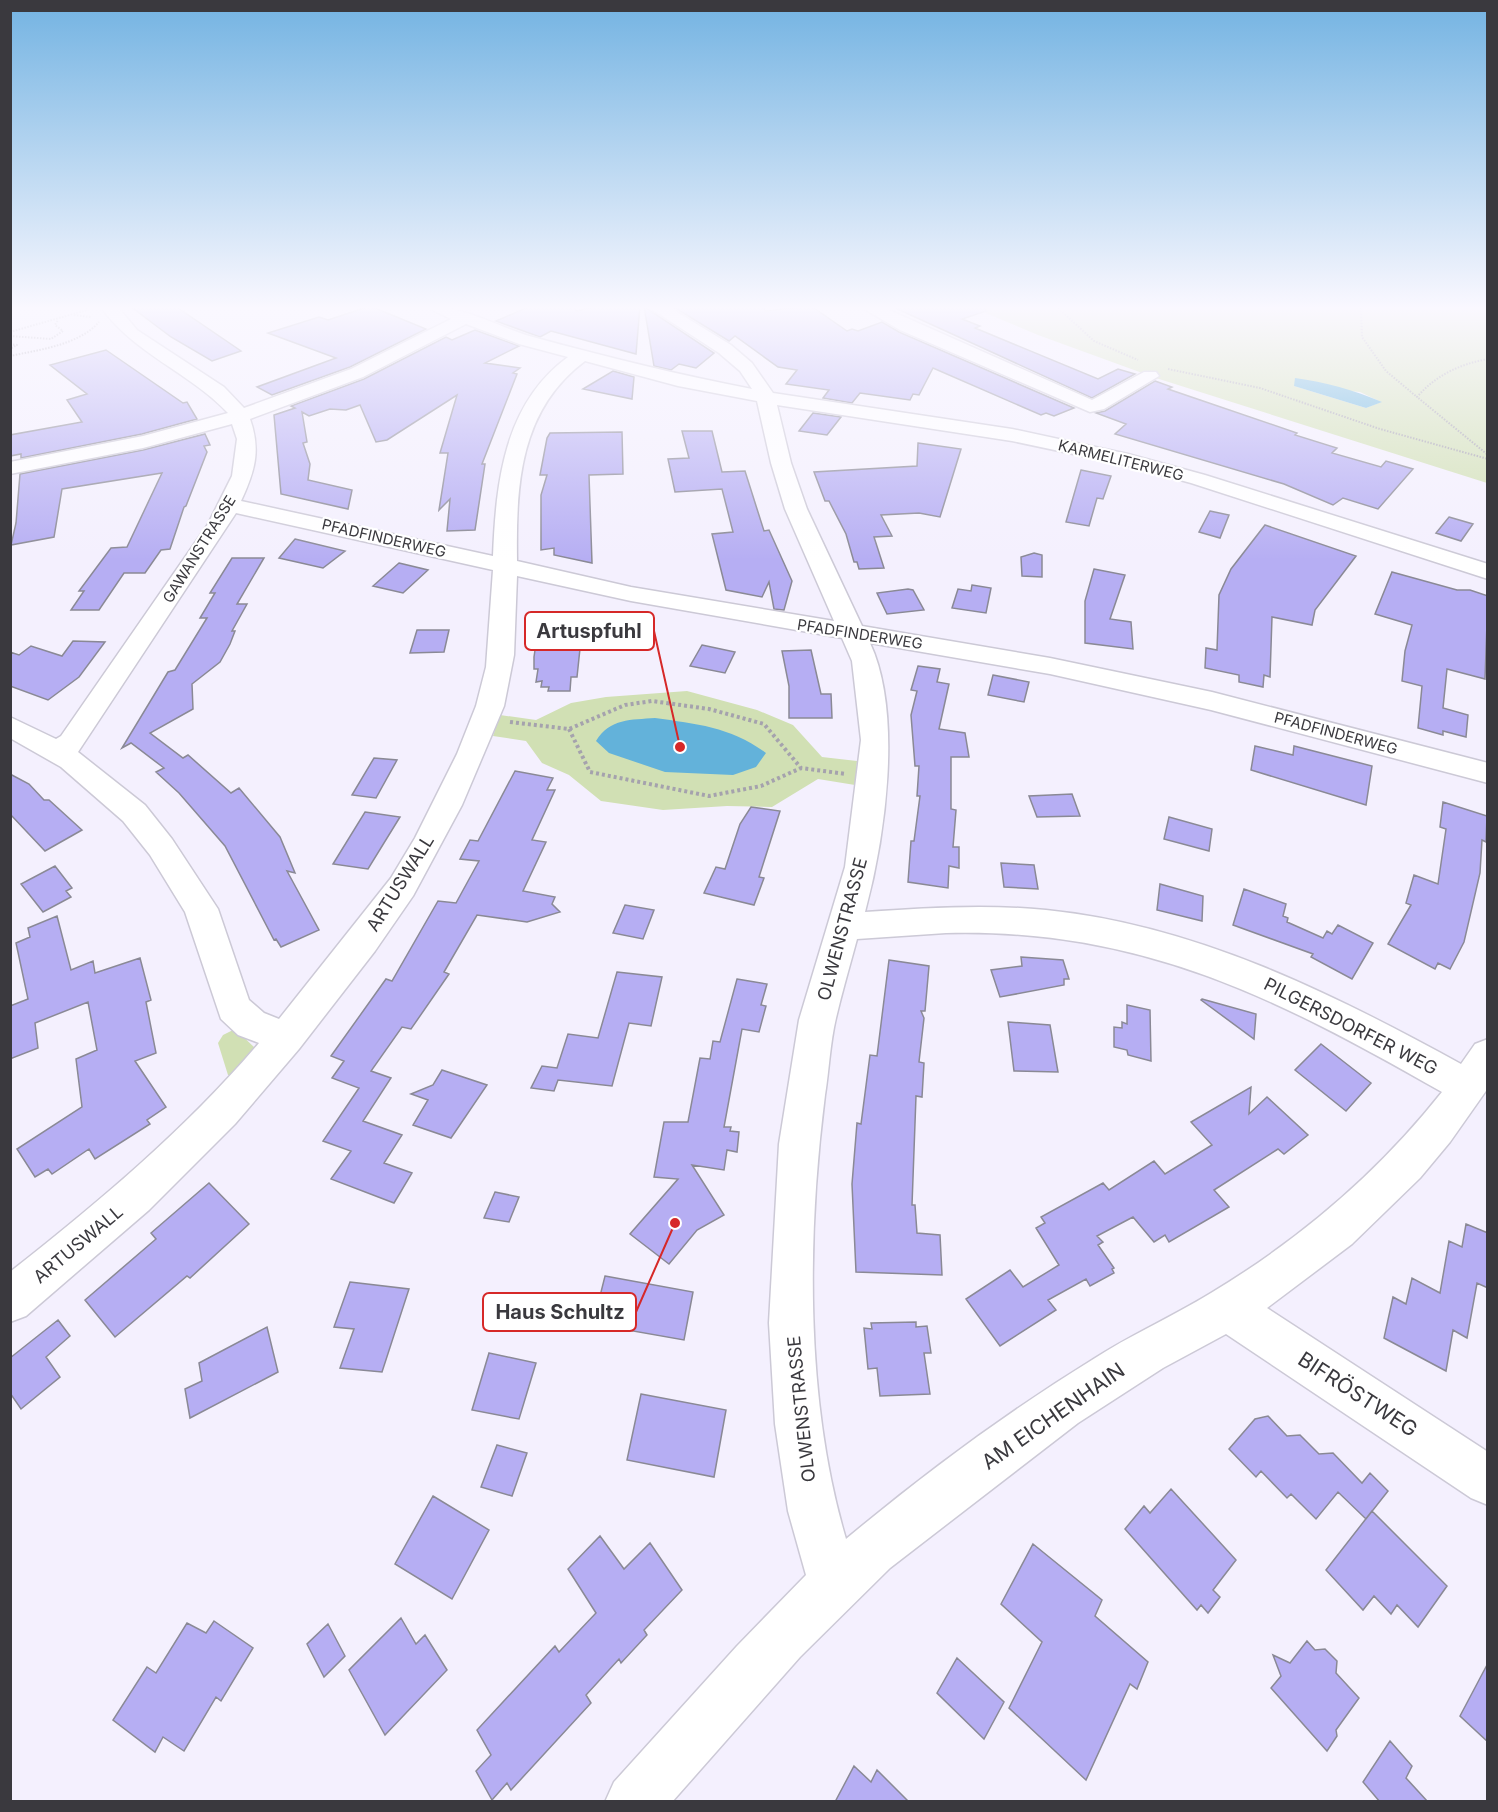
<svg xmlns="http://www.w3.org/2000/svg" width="1498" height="1812" viewBox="0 0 1498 1812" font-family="Inter,sans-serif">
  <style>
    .green { fill: #d1e0b4; fill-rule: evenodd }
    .water { fill: #63b2da }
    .building { fill: #b6aef3; stroke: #8a8995; stroke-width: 1.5 }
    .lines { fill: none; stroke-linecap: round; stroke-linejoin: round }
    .minor-casing { stroke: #ccc9d6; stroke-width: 3 }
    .path-far1 { stroke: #a5a2ad; stroke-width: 2; stroke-dasharray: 1.5 1.5; stroke-linecap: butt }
    .path { stroke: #a5a2ad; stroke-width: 4; stroke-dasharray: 3 3; stroke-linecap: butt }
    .minor { fill: #fff; fill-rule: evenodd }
    .labels { text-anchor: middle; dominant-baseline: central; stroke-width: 4.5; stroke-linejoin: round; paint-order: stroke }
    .far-street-label { font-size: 15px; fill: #3a393e; stroke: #fff }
    .street-label { font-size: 18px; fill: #3a393e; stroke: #fff }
    .near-street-label { font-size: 21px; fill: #3a393e; stroke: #fff }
    .leader { fill: none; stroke: #d62828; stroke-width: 2 }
    .callout-dot { fill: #d62828; stroke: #fff; stroke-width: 2 }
    .callout { fill: #fff; stroke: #d62828; stroke-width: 2 }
    .callout-label { font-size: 20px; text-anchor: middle; font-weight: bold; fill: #3a393e }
  </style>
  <rect width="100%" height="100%" fill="#f4f0fe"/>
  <path class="green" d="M969,306H1487V483L1156,378L1038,335ZM1294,386L1360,392L1381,402L1366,408Z
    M687,691L757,710L793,725L822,757L857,761L855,785L818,779L772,807L727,806L663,810L601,801L569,775L542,763L526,741L493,736L500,715L536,720L571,703L606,697Z
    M235,1029L255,1048L234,1075H228L218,1043L223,1035Z"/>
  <path class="water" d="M1295,378C1325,382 1354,390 1382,402L1366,408L1294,386Z
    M655,718C697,724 731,727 766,753L756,767L733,775L665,772L609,753L596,741C610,718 631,720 655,718Z"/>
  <path class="building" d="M130,306H175L241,351L212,361L171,337Z
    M370,306L426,329L350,367L272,395L257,387L336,358L268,333L319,317L328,320Z
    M531,306H575L576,311L598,306H640L636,354L551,331L540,337L496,321Z
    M644,306L646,308L714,353L696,368L679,364L671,370L654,366Z
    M672,306H764L765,311L811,306L847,331L852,329L858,331L882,322L899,332L1074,408L1054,416L1046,413L1041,415L933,368L919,395L913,394L910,400L860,393L852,403L823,398L829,390L786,384L797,370L778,367L735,336L729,341Z
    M891,306H985L986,311L962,319L980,326L975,328L1098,379L1118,369L1135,374L1092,398Z
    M475,330L519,346L485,363L520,368L513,373L517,374L482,464H485L475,530L447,531L450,499L439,510L448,453H440L457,395L387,440L376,442L360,405L346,410L330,409L309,416L302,412L307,442L303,443L310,464L308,480L352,490L348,509L281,494L274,415L295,408L291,406L364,379L446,337L452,340Z
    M106,350L183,403L187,402L197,419L142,434L21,458V454L10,456V435L82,422L67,400L87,394L50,365Z
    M613,371L634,377L632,399L583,389Z
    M1155,381L1172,387L1168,389L1297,433L1295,435L1337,448L1332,453L1381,467L1386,461L1413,469L1378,509L1343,498L1333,505L1284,484L1115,434L1126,424L1096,413L1105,411Z
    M813,413L841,417L827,435L799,431Z
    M682,431H712L722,472L745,471L764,531L769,530L792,581L784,610L774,609L769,582L762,597L726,590L712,534L733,532L722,489L675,492L668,459L689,458Z
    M622,432L623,474L589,475L592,563L554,555V548L541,550V495L547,475H540L547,438L550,433Z
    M205,434L210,445L204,446L207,452L186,506L184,507L170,549L161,550L145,573H124L99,610H71L84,591H79L111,548L127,547L162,473L62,489L54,537L11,545L16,523L20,474L143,450Z
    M918,443L961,449L940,517L919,513L881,515L892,536L874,537L884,568L859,569L857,562H854L846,534L829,501H825L814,472L917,466Z
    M1081,470L1111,476L1103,499L1097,498L1089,526L1066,522Z
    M1210,511L1229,515L1220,538L1199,532Z
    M1449,517L1473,524L1461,541L1436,533Z
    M1265,525L1356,556L1315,610L1312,625L1272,617L1270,677L1264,675L1263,687L1239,682V675L1205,668L1206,648L1217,650L1219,595L1231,569Z
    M295,539L345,551L323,568L279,558Z
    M1034,553L1042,555V577L1022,576L1021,557Z
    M232,558H264L237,604H247L232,631H235L230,644L220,662L192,684L193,709L150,733L183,758L188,755L231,793L239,788L280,837L295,873L287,871L319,930L281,947L276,939L274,940L225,846L179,793L156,772L164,768L131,743L122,748L168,672L175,670L207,618H200L215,593H210Z
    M399,563L428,570L403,593L373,586Z
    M1094,569L1125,575L1110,619L1131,622L1133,649L1085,643V601Z
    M1392,572L1457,590H1470L1488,596L1485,679L1447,669L1443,708L1468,715L1466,737L1443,731V735L1418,728L1422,686L1402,681L1405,651L1412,625L1375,614Z
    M972,585L991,588L986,613L952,608L958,589L971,591Z
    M908,589L913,590L924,610L887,614L877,593Z
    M565,614L583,620L577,677H571L570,691H548L549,687H541L542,681L536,682L538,669H534V657L539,623Z
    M417,630H449L444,652L410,653Z
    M73,641L105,642L79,677L48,700L10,686V652L19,655L31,646L62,656Z
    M702,645L735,652L725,673L690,666Z
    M811,650L821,694H831L832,718H789V686L782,651Z
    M918,666L940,669L937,682L949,684L939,729L965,733L969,757H951V809L956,810L953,847H959V868L949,866L948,888L908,882L911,841H914L920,796H917L919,766H915L911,715L917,691L911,690Z
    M993,675L1029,682L1024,702L988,695Z
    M1255,746L1293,755L1294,746L1372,766L1366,805L1251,770Z
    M374,758L397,760L376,798L352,795Z
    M515,771L553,778L547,790H555L532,840L546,842L523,891L555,897L552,904L560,912L527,922L477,915L444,972L449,974L411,1029L402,1027L371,1071L391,1078L363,1121L402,1135L384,1163L412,1173L394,1203L331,1179L351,1151L323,1141L359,1088L332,1078L344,1061L331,1056L386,979L392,981L438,901L456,903L479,861L460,859L470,840L478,841Z
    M10,774L29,784L44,800H49L82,830L45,851L10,814Z
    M1072,794L1080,816L1037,817L1029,796Z
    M1443,802L1487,816L1486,842L1482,840L1480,873L1464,942L1450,969L1438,963L1435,969L1388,944L1411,905L1406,903L1414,875L1438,884L1446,829L1440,827Z
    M751,807L780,811L759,877L764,878L754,905L704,893L716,867L725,869L740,824Z
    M365,812L400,817L368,869L333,864Z
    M1169,817L1212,829L1209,851L1164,839Z
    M1001,863L1034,865L1038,889L1004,887Z
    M55,866L72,888L66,891L71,897L43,912L21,884Z
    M1160,884L1203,896L1202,921L1157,910Z
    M1244,889L1286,904L1283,916L1288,918L1287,922L1323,938L1327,931L1332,934L1338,925L1373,943L1352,979L1311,957L1313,954L1233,925Z
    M625,905L654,910L643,939L613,933Z
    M57,916L71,970L93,961L95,973L140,958L151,1000L146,1002L156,1053L135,1061L166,1107L147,1120L150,1124L95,1159L89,1149L52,1174L48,1169L35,1177L17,1149L82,1107L76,1059L97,1050L88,1002L35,1023L38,1048L10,1059V1006L28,999L16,943L30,937L28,928Z
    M1021,957L1063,960L1069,979H1064V985L1000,997L991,970L1022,966Z
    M889,960L929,966L925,1011H921L924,1018L919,1062L924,1063L922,1097L916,1096L912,1205H915L917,1233L940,1235L942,1275L856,1272L852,1184L857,1123L861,1124L870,1055L877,1056Z
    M617,972L662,977L651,1026L629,1023L612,1086L558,1080L554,1091L531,1088L542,1066L557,1068L568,1034L598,1038Z
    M737,979L767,984L761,1005L766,1006L759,1032L742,1029L724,1127H731L730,1131L739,1132L737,1152L727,1150L724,1170L692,1165L724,1215L697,1230L669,1264L630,1234L678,1179L654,1177L664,1122H688L700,1058L710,1059L713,1041L720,1042Z
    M1202,999L1256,1014L1254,1039L1201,1000Z
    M1127,1005L1150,1010L1151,1061L1128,1055L1127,1050L1114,1047V1027L1122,1028V1022L1127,1024Z
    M1008,1022L1050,1025L1058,1072L1014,1071Z
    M1321,1044L1371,1083L1346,1111L1295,1070Z
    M442,1070L487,1085L451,1138L413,1125L428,1100L411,1094L433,1085Z
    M1251,1087L1249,1114L1267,1097L1308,1135L1284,1154L1278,1149L1214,1190L1229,1207L1169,1242L1165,1235L1154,1242L1133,1217L1097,1236L1103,1242L1098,1245L1114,1268L1112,1269L1114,1273L1090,1286L1086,1279L1048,1300L1056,1310L1000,1346L966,1299L1010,1270L1023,1287L1059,1265L1036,1228L1045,1223L1041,1217L1103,1183L1109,1190L1154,1161L1165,1174L1212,1145L1191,1122Z
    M209,1183L249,1224L190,1278L187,1276L115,1337L85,1300L156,1239L151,1233Z
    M495,1192L519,1197L509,1222L484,1218Z
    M1466,1224L1488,1233V1288L1477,1283L1467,1338L1453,1330L1446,1371L1384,1338L1393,1297L1406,1304L1412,1278L1440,1293L1449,1241L1462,1247Z
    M605,1276L693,1292L684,1340L593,1324Z
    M350,1282L409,1289L382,1372L340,1368L354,1329L334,1327Z
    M58,1320L70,1336L46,1357L60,1377L21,1409L10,1393V1358Z
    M916,1322V1327L927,1326L931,1353H924L930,1394L880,1396L877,1368L868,1369L864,1328L872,1329L871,1323Z
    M267,1327L278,1372L190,1418L185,1389L202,1381L199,1363Z
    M489,1353L536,1363L519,1419L472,1410Z
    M641,1394L726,1410L714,1477L627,1460Z
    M1268,1416L1287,1436L1300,1435L1319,1454L1333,1453L1362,1483L1370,1473L1388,1491L1366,1519L1338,1492L1316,1519L1291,1494L1287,1498L1261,1471L1256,1477L1229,1449L1255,1419Z
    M497,1445L527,1453L512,1496L481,1487Z
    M1171,1489L1236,1560L1213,1590L1220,1597L1208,1613L1201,1605L1197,1610L1125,1529L1144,1506L1150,1513Z
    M433,1496L489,1530L452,1599L395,1564Z
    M1372,1511L1447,1586L1418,1627L1397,1605L1391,1614L1374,1596L1363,1610L1326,1570Z
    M600,1536L624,1569L650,1543L682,1590L644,1630L647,1635L621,1663L619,1659L586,1695L591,1703L511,1790L507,1783L492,1800L476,1771L491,1755L477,1730L555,1646L559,1652L596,1613L568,1569Z
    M1033,1544L1102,1600L1095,1616L1148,1662L1137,1689L1130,1684L1086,1780L1009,1708L1042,1642L1001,1604Z
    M401,1618L416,1644L425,1635L447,1670L385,1735L349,1670Z
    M214,1621L253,1648L221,1701L216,1697L184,1751L163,1737L155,1752L113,1720L147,1667L156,1673L187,1623L206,1633Z
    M328,1624L345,1656L324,1677L307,1644Z
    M1307,1641L1315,1650L1325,1649L1337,1661L1336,1673L1359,1698L1336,1730L1337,1736L1327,1751L1271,1688L1281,1676L1273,1655L1290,1663Z
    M957,1658L1004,1702L984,1739L937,1693Z
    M1488,1663V1742L1460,1716Z
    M1390,1741L1412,1766L1406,1778L1428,1802H1380L1363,1782Z
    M854,1766L871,1782L877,1770L909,1802H835Z"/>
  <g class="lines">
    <g class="minor-casing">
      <path id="minor" d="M100,306H117L137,330L224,387L244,408L351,369L451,319L424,306C465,306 495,326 533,337C606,357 679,375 752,389L740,371L719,353L647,306H667L731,345L752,363L773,393L1012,429L1128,454L1205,475L1488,564V579L1191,483L1125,465L1012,441L777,405L791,463L807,509L862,626L1050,658L1212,692L1488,763V783L1211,710L1050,674L870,643C903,714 885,838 865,912C925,908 986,904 1046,910C1195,925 1332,993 1461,1064L1475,1044L1488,1039V1088L1450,1142L1420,1178L1352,1244L1267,1308L1488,1452V1505L1471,1498L1226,1334L1163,1368L1078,1423L890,1568L800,1657L672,1802H605L614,1782L737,1646L806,1575L788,1511L775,1424L769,1323L779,1144L799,1020L845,867L861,740L852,661L842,638L631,601L517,576L514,655L504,706L462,805L413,896L375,951L299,1049L235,1124L149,1210L26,1316L10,1322V1272C99,1202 186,1129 259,1043L238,1035L221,1019L185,912L150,855L123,821L61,767L10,738V717L56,739L61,736L208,524L232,476L237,439L232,424L143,448L10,474V462L143,436L228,413C188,371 135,355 100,306ZM466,324L519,344L568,357C504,404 496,482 493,556L241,501C255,471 261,450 250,419L363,377ZM585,361L678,386L757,401L771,463L785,509L834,621L631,587L517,561C516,486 519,410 585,361ZM236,513L493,570L486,667L476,706L457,754L415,838L391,878L279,1019L264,1013L249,1000L218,909L172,839L145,805L78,752ZM946,933C1141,928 1277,998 1442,1092C1378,1173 1299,1240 1211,1293C1172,1317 1130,1335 1092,1360C1006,1413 924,1474 846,1539C805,1401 807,1237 825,1095C829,1070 830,1043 836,1018C842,992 850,965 857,939Z
        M859,306H880L1092,400L1144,372H1156L1159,376L1104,409L1090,412L900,330Z"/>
    </g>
    <path class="path-far1" d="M1056,306L1094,341L1138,360
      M1364,306L1361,309L1362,337L1386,371L1417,397
      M10,307L14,306
      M74,315L91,317
      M10,332L87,310L88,307
      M10,336L51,339L63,331L55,325L58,320
      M10,344L17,345L10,349
      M10,356C38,350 79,345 99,322
      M1488,359C1460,364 1436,375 1417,397L1488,455
      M1168,369L1260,388L1380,429L1488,459"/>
    <path class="path" d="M510,722L569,729L625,705L652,701L709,709L764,724L801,768L846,774
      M569,729L590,772L709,796L761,786L801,768"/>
    <use href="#minor" class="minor"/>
  </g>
  <linearGradient id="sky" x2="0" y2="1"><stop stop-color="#73b3e2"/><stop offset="0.55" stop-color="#faf8ff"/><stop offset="1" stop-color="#faf8ff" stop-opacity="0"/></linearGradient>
  <rect width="1498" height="560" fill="url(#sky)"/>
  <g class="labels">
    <g class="far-street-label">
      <text transform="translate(1121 460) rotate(14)">KARMELITERWEG</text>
      <text transform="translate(384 538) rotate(13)">PFADFINDERWEG</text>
      <text transform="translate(199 549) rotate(-58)">GAWANSTRASSE</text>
      <text transform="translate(860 634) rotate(9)">PFADFINDERWEG</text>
      <text transform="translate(1336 733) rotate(15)">PFADFINDERWEG</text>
    </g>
    <g class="street-label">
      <text transform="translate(400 883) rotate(-58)">ARTUSWALL</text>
      <text transform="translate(842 929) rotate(-75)">OLWENSTRASSE</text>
      <text transform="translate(1351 1026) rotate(27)">PILGERSDORFER WEG</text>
      <text transform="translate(78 1244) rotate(-40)">ARTUSWALL</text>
      <text transform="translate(801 1409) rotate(-96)">OLWENSTRASSE</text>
    </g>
    <g class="near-street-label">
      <text transform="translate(1358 1394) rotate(33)">BIFRÖSTWEG</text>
      <text transform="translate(1053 1416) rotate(-35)">AM EICHENHAIN</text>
    </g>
  </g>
  <path class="leader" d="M680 747L654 631M675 1223L636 1312"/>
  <g class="callout-dot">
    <circle cx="680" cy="747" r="6"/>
    <circle cx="675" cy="1223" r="6"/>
  </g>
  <g class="callout">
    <rect x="525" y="612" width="129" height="38" rx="6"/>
    <rect x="483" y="1293" width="153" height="38" rx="6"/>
  </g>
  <g class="callout-label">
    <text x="589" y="638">Artuspfuhl</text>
    <text x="560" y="1319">Haus Schultz</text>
  </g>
  <rect width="1498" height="1812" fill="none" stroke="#3a393e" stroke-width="24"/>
</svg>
